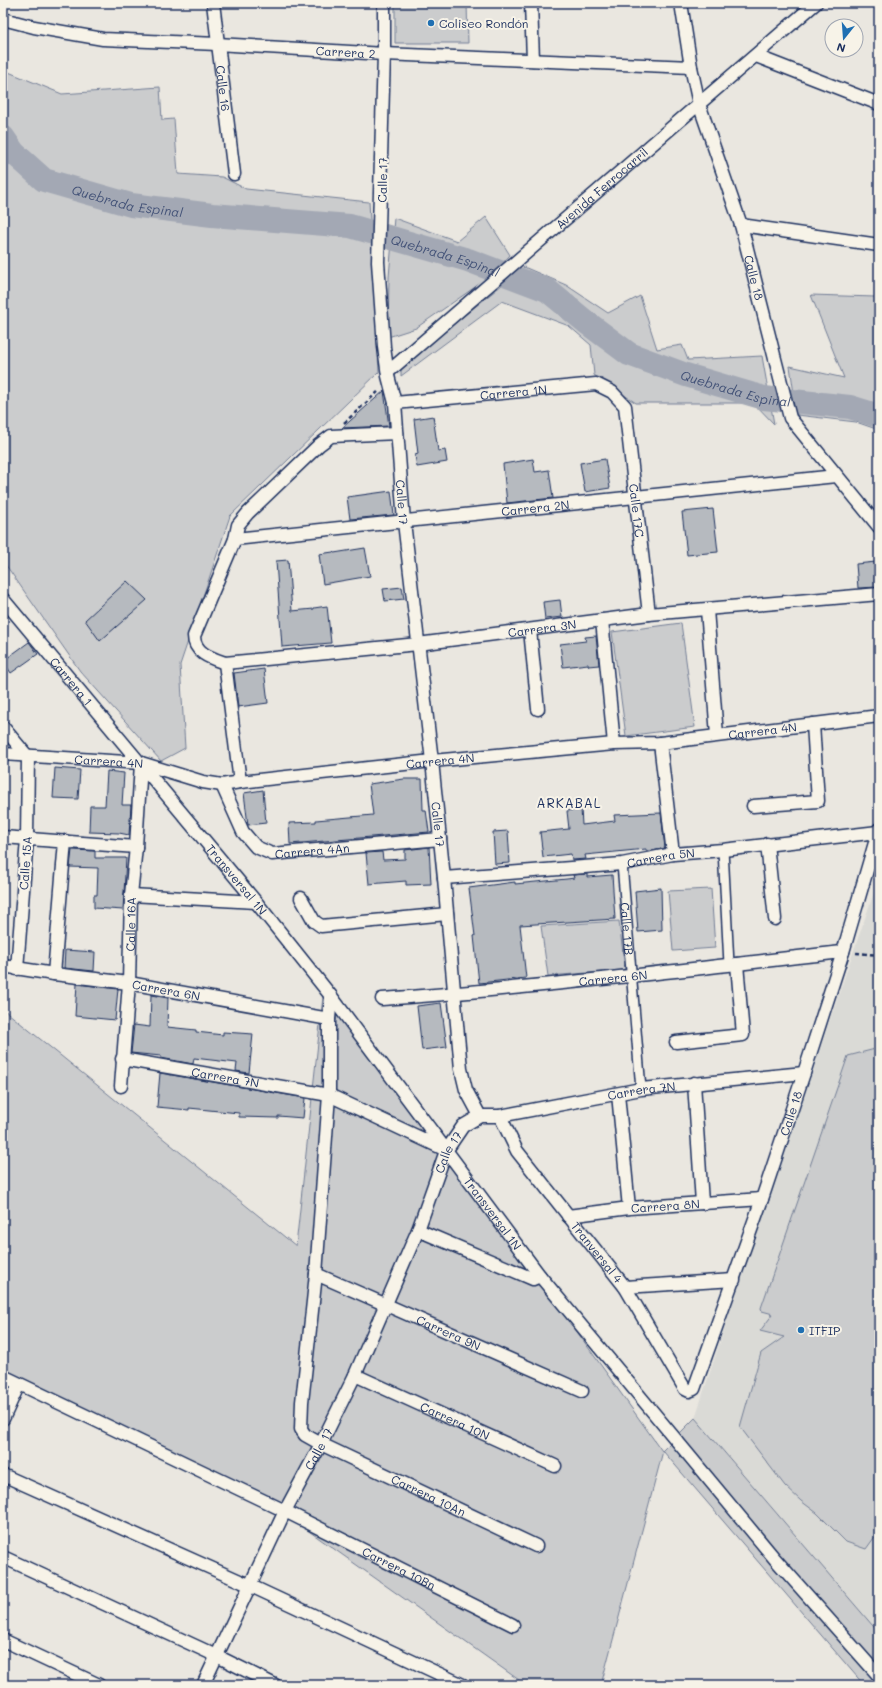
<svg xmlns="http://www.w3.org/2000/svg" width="882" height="1688" viewBox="0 0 882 1688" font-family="Mali,sans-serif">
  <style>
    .built { fill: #dadad6 }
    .green { fill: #cbcccd; stroke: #737e96 }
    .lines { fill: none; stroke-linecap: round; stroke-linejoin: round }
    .river { stroke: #a3a8b4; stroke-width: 24 }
    .building { fill: #b6babf; stroke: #1b2f5e }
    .pedestrian-casing { stroke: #1b2f5e; stroke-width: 12 }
    .minor-casing { stroke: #1b2f5e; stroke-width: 15 }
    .path { stroke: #1b2f5e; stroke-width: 2.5; stroke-dasharray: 4 3; stroke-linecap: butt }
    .pedestrian { stroke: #f7f3e8; stroke-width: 9 }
    .minor { stroke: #f7f3e8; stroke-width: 12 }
    .poi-dot { fill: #1f6fb2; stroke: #f7f3e8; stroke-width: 1.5 }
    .labels { text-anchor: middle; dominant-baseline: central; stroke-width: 4; stroke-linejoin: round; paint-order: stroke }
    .poi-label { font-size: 12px; fill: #1b2f5e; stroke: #f7f3e8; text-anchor: start }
    .street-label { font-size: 12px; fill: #1b2f5e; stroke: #f7f3e8 }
    .water-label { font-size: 13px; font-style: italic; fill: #445378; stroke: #f7f3e8 }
    .neighbourhood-label { font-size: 13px; letter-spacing: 1px; fill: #1b2f5e; stroke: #f7f3e8 }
  </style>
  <rect width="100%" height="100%" fill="#eae7e0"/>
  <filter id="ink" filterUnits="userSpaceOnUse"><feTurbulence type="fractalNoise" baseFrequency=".025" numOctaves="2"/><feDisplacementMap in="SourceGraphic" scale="8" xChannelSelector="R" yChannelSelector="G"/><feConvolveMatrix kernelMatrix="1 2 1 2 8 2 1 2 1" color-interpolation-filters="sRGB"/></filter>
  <g filter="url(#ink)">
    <path class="built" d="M879,878V1633L695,1418L753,1241Z"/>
    <path class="green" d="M395,3H467L468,43H395Z
      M3,43L6,71L62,94L160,87L162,120L174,119L178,174L222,177L246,189L369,202L379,372L230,516L180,665L185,748L161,761L80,671L3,561Z
      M486,217L510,255L491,276L416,328L388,337L389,277L394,218L457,241Z
      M524,267L566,285L608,313L640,296L657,349L682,345L688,360L762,356L774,424L754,403H636L594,375L591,345L569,326L502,301L401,376V367Z
      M811,295L875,297L879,306V430L856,422L797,415L790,366L844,378Z
      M681,623L695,727L626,736L612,632Z
      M711,889L715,948L673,951L668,891Z
      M619,921L625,970L548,976L541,926Z
      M325,978L662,1451L695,1418L879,1633V1685H864L663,1451L601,1685H526L272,1505L3,1379V1009L296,1246Z
      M879,1048V1531L866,1549L846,1542L817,1513L801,1501L785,1486L740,1427L761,1353L784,1337L760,1331L773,1314L762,1311L761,1308L848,1056Z"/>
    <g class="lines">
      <path class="river" id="s1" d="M3,137L14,153L44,180L131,205L212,215L350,226L468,260L547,290L586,322L629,354L686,375L764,398L850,407L879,416"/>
    </g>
    <path class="building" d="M384,391L389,426L342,428Z
      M433,416L438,451L445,450L447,462L417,467L415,455L418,454L414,419Z
      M533,459L535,472L549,470L553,498L507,503L503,464Z
      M605,459L610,488L585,492L580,463Z
      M391,491L394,515L350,519L347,497Z
      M713,509L718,552L687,555L682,512Z
      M365,548L370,576L323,584L319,554L333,552L334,553Z
      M288,560L292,611L314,609V608L327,606L331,643L282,647L276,561Z
      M876,562L878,587L858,588L856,564Z
      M127,581L147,600L100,641L85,620Z
      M402,587L404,599L385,601L383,589Z
      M560,600L562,617L545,619L543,602Z
      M596,636L599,665L588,666V664L563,667L560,644L586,641L585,637Z
      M29,642L38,654L11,673L3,661Z
      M264,669L268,703L238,707L234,673Z
      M55,768L80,770L78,799L53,798Z
      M107,771L124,773L122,805H131L129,835L119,833L89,832L90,806H105Z
      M404,779H422L423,810H426L429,832L290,844L289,823L316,822V820L373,815L369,784Z
      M263,790L266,823L248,825L244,793Z
      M581,809L582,825L615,821L614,815L661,813L665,848L652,851H646V849L585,855L586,859L572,860L571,854L543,857L540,832L569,829L567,811Z
      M508,831L510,863L495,864L493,832Z
      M429,847L431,884L406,885V881L369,884L366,853L382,852L383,860L405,859V850Z
      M72,850L95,851V858H126L123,910L94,908V895H97L98,868L70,867Z
      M587,874V877L612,875L615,919L520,925L526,978L479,983L474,936H475L469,888L515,882V884L567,879L574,878L573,875Z
      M661,888L662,930L638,932L635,891Z
      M65,950L95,952L94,971L64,968Z
      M77,984L118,989L115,1020L75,1016Z
      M151,995L168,998L167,1027L196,1030V1032L223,1035V1032L253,1034L249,1073L236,1071L237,1063L194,1058L193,1064L161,1058V1056L131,1053L134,1025L150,1027Z
      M441,1003L447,1047L422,1050L417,1006Z
      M160,1073L305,1098L303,1118L278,1116V1118L239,1117V1113L189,1108V1110L157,1107Z"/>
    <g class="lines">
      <g class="pedestrian-casing">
        <g id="pedestrian">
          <path d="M723,850L729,964"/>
          <path id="s2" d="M622,864L641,1089"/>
        </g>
      </g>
      <g class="minor-casing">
        <g id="minor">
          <path id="s3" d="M213,3L234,174"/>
          <path id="s4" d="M384,3V54L378,262L384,347L388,376L395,403L404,522L432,761L444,878L461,1069L466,1090L480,1116"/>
          <path d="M531,3L533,60"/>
          <path id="s5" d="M681,3L691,67L699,104L741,225L790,418L879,527"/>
          <path id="s6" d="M3,19L34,27L103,39L217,44L384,54L691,67"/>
          <path d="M756,56L879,104"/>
          <path d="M741,225L879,245"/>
          <path id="s7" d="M388,372L816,3"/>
          <path id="s8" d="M395,403L596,384L612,392L625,406L649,614"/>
          <path id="s9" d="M397,433L331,436L319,445L248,513L238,525L235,539L194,636C194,653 211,658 225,663L418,644L649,614L879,594"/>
          <path id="s10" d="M235,539L836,476"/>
          <path id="s11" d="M3,599L256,902L331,996L540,1276L775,1559L879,1676"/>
          <path d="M707,610L717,735"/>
          <path d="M602,620L614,744"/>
          <path d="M530,630L538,709"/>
          <path d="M225,663L240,782"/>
          <path d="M3,727L28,757L27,839L17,969"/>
          <path d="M660,743L673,854"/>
          <path id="s12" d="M3,754L141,763L203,782L222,785L240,782L432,761L614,744L660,743L879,716"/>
          <path id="s13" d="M222,785L243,832L256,847L272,854L440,839"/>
          <path d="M753,806L818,801L813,724"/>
          <path d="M3,837L136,847"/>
          <path d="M767,844L775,919"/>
          <path id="s14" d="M444,878L622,864L673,854L723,850L878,832"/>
          <path d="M131,895L256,902"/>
          <path d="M301,898L314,921L321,926L447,914"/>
          <path id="s15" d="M3,966L54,974L129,983L329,1019"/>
          <path d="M54,974L65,841"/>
          <path id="s16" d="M331,996L329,1019V1095L316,1274L302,1402L301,1429L305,1435L321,1444L536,1546"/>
          <path id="s17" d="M382,999C536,988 689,969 843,952"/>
          <path d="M676,1042L743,1035L737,964"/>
          <path id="s18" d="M122,1059L329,1095L444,1149"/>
          <path d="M694,1083L702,1203"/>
          <path id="s19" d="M121,1086L129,983L131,895L136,847L141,763"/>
          <path d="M618,1094L629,1208"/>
          <path id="s20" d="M500,1116L517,1151L625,1287L685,1389L689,1391L694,1389L762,1199L804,1073L843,952L879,829"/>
          <path id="s21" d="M568,1216L629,1208L762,1199"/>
          <path d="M418,1230L533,1279L540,1276"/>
          <path id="s22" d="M316,1274L582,1391"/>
          <path d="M625,1287L734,1280"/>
          <path id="s23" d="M355,1375L555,1466"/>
          <path id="s24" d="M3,1376L285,1511L513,1625"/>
          <path d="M3,1419L19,1384"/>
          <path d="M3,1475L251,1586L463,1685"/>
          <path d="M3,1557L217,1656L275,1685"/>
          <path d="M3,1640L99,1685"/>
          <path id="s25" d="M203,1685L285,1511L321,1444L355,1375L418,1230L446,1151L463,1126L480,1116H500L641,1089L804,1073"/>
        </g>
      </g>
      <path class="path" d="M344,423L380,390
        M856,953L879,955"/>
      <use href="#pedestrian" class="pedestrian"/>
      <use href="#minor" class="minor"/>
    </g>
  </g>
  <g class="poi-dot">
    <circle cx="431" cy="23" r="4"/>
    <circle cx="801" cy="1330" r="4"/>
  </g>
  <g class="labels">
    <g class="poi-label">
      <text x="439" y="23">Coliseo Rondón</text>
      <text x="809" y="1330">ITFIP</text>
    </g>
    <g class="street-label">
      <text stroke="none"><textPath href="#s6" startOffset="345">Carrera 2</textPath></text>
      <text stroke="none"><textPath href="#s3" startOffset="86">Calle 16</textPath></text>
      <text transform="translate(382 180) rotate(-89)">Calle 17</text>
      <text stroke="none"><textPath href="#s7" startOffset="282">Avenida Ferrocarril</textPath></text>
      <text stroke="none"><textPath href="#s5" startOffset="285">Calle 18</textPath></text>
      <text stroke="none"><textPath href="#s8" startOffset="119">Carrera 1N</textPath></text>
      <text stroke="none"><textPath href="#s4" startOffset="501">Calle 17</textPath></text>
      <text stroke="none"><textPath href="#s10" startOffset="302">Carrera 2N</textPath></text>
      <text stroke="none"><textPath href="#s8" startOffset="344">Calle 17C</textPath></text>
      <text stroke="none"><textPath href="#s9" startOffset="678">Carrera 3N</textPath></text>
      <text stroke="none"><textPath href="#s11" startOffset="107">Carrera 1</textPath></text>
      <text stroke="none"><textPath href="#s12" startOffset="766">Carrera 4N</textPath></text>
      <text stroke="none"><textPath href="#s12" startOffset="442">Carrera 4N</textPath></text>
      <text stroke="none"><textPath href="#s12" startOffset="106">Carrera 4N</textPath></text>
      <text stroke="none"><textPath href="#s4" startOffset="825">Calle 17</textPath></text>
      <text stroke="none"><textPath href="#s13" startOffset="129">Carrera 4An</textPath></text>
      <text stroke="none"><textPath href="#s14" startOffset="218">Carrera 5N</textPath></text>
      <text transform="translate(25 863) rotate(-86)">Calle 15A</text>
      <text stroke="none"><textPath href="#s11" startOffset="365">Transversal 1N</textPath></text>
      <text stroke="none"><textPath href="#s19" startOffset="162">Calle 16A</textPath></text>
      <text stroke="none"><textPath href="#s2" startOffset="65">Calle 17B</textPath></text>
      <text stroke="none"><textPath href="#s17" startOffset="232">Carrera 6N</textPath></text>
      <text stroke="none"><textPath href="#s15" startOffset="165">Carrera 6N</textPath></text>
      <text stroke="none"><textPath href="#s18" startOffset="105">Carrera 7N</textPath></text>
      <text stroke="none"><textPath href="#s25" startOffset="801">Carrera 7N</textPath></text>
      <text stroke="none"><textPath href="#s20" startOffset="633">Calle 18</textPath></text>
      <text stroke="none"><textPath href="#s25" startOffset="587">Calle 17</textPath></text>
      <text stroke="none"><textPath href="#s21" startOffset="98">Carrera 8N</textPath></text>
      <text stroke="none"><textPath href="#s11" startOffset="786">Transversal 1N</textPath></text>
      <text stroke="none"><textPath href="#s20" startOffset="168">Tranversal 4</textPath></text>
      <text stroke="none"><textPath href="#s22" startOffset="145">Carrera 9N</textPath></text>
      <text stroke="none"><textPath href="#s23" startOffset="110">Carrera 10N</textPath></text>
      <text stroke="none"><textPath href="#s25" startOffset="263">Calle 17</textPath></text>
      <text stroke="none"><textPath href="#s16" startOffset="579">Carrera 10An</textPath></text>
      <text stroke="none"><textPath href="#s24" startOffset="440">Carrera 10Bn</textPath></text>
    </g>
    <g class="water-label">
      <text stroke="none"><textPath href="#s1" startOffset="146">Quebrada Espinal</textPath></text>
      <text stroke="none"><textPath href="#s1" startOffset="470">Quebrada Espinal</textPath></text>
      <text stroke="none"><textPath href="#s1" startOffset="794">Quebrada Espinal</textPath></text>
    </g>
    <g class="neighbourhood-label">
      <text x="569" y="802">ARKABAL</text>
    </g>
  </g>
  <rect width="882" height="1688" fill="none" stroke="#f7f3e8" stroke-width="16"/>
  <rect x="8" y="8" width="866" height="1672" fill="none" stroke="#1b2f5e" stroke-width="1.5" filter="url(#ink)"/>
  <g transform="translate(844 38) rotate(197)"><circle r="19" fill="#f7f3e8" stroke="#9fa5b1"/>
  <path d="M0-3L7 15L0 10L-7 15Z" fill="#1f6fb2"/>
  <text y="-6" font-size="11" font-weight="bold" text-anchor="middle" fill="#1b2f5e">N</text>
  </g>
</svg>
